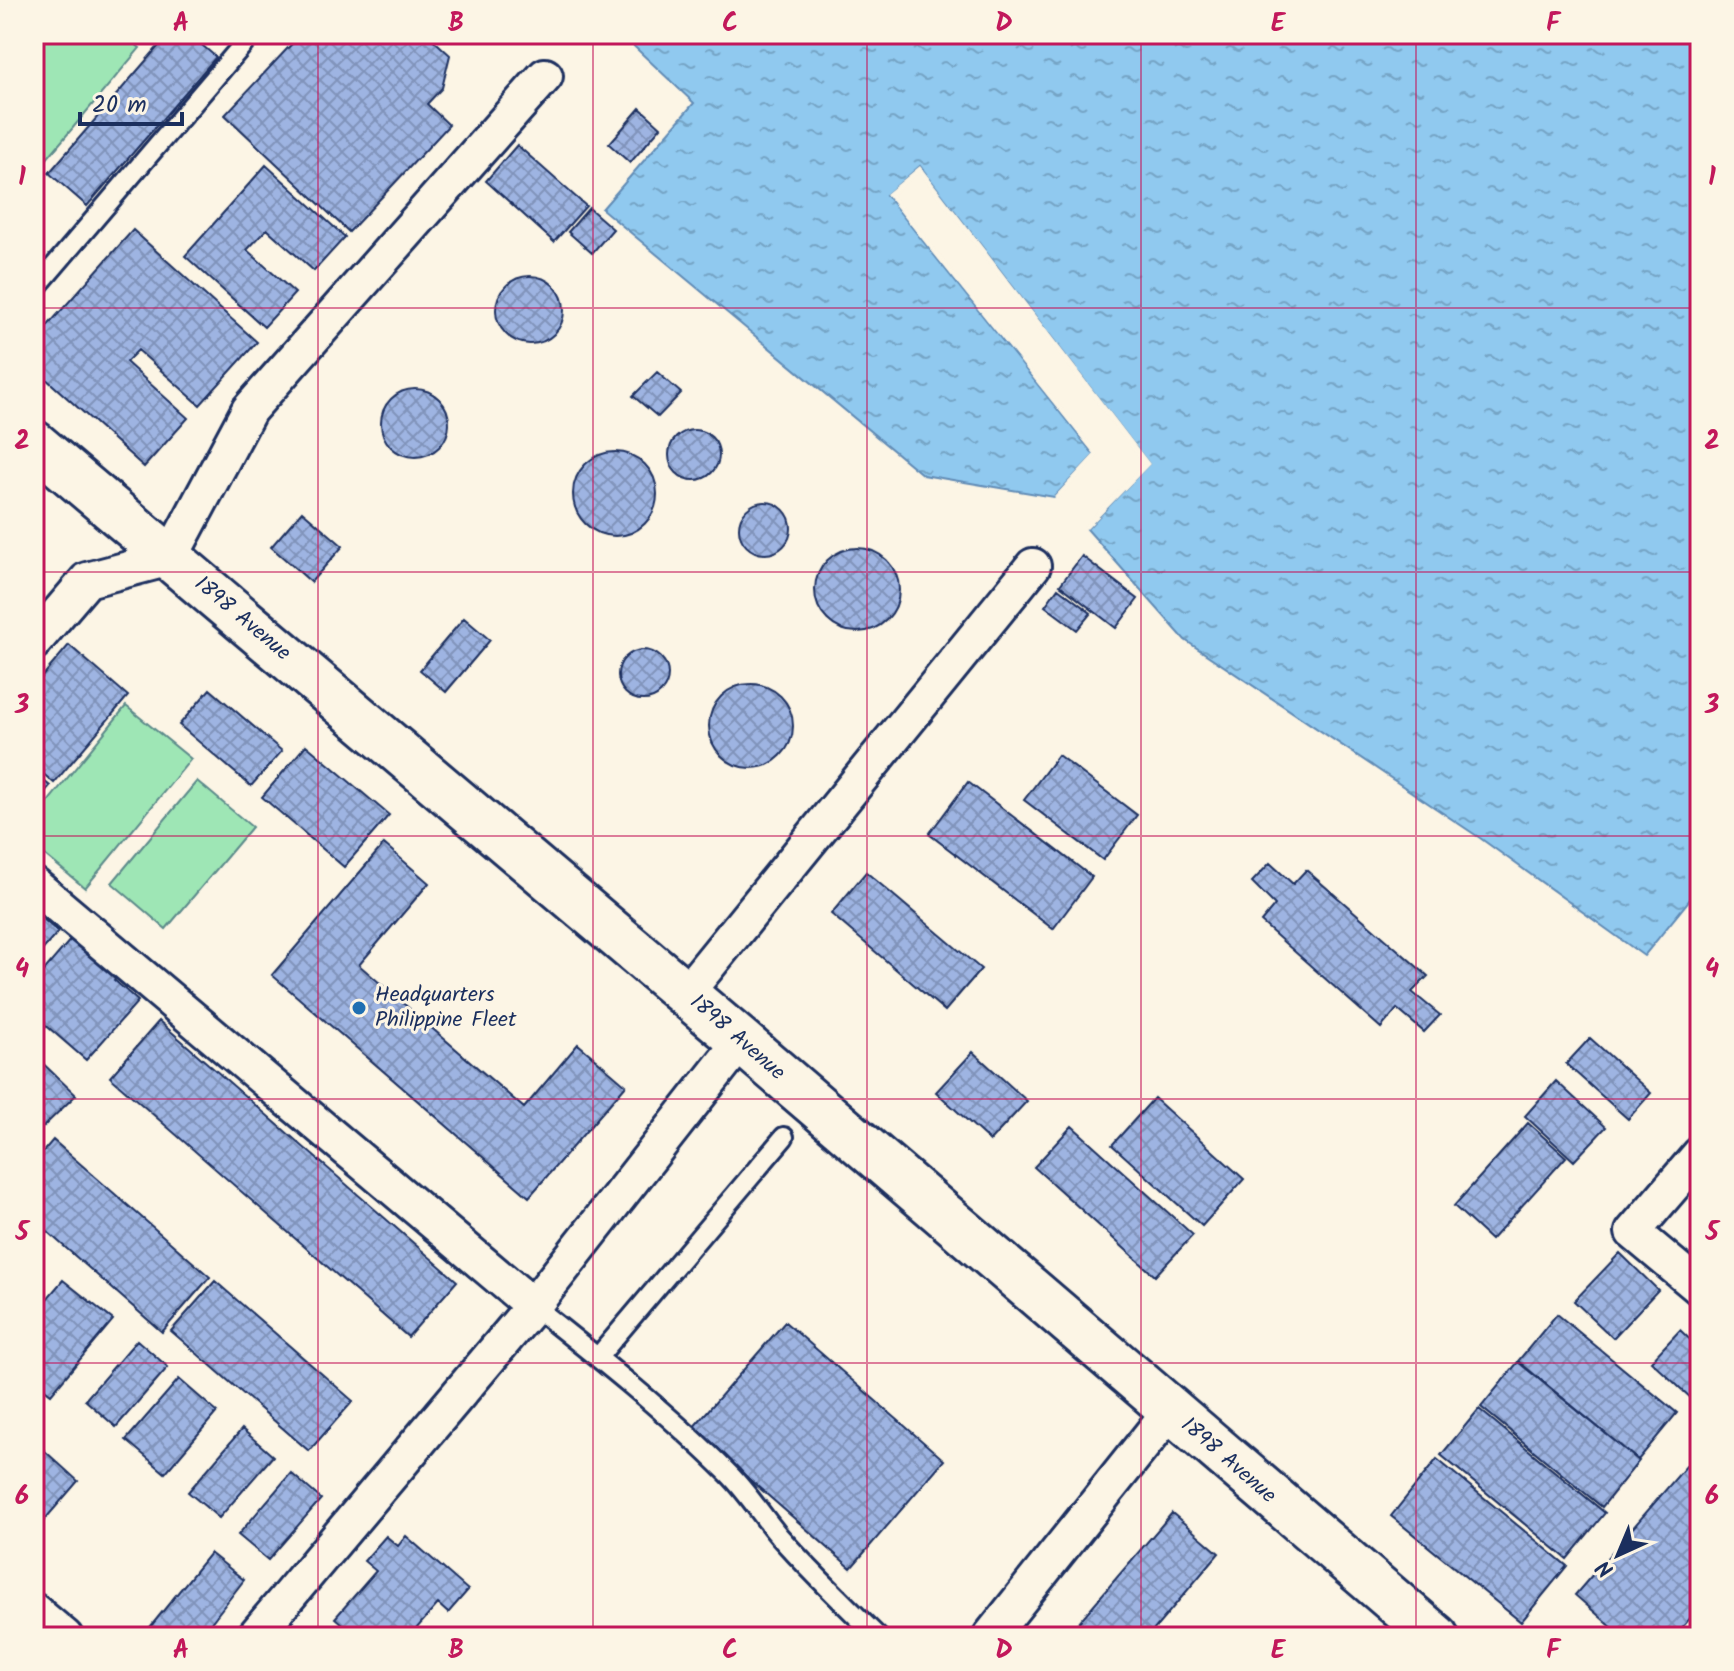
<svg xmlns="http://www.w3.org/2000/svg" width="1734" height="1671" viewBox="0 0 1734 1671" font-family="Kalam,sans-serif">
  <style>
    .pitch { fill: #9ee6b5; stroke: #5c8a8a; stroke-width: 2 }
    .water { fill: url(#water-ripples); stroke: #618bb5; stroke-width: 2 }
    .pier { fill: #fcf5e5 }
    .building { fill: url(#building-cross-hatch); stroke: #1b2f5e; stroke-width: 2 }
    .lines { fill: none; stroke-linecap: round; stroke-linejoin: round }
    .lane-casing { stroke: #1b2f5e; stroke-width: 24 }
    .street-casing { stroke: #1b2f5e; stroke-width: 40 }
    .secondary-casing { stroke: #1b2f5e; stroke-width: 50 }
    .lane { stroke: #fcf5e5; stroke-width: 18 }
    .street { stroke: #fcf5e5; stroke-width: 34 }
    .secondary { stroke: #fcf5e5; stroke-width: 44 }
    .grid { fill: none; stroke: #c2185b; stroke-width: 2; stroke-opacity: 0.55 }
    .poi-dot { fill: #1f6fb2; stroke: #fcf5e5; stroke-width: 3 }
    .labels { text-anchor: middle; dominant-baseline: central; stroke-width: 6; stroke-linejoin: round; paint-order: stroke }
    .street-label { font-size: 22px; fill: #1b2f5e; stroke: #fcf5e5 }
    .poi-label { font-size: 22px; fill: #1b2f5e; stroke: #fcf5e5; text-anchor: start }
    .neatline { fill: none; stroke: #c2185b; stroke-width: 3 }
    .grid-label { font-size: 26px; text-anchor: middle; font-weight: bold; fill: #c2185b }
  </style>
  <defs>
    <pattern id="water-ripples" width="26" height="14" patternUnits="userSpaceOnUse" patternTransform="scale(2)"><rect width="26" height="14" fill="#90c9ef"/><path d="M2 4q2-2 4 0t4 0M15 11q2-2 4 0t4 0" fill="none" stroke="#75a4c5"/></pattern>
    <pattern id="building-cross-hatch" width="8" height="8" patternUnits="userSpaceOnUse" patternTransform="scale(2)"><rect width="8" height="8" fill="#9eb4e2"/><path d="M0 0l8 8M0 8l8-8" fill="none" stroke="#8093ba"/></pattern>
  </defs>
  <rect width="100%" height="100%" fill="#fcf5e5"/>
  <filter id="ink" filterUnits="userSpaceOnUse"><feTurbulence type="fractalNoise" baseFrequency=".0125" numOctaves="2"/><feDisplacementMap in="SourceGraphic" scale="16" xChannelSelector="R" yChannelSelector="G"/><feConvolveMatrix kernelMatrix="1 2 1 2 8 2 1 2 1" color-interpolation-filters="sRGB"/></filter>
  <g filter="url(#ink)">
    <path class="pitch" d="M49,34H123L140,48L45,161L34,152V51Z
      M126,706L191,759L85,888L34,846V819Z
      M197,781L252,827L166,929L112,883Z"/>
    <path class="water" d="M621,34H1700V887L1644,956L1480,838L1185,640L1087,529L1149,464L920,166L886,195L1094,455L1054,497L923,475L602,209L694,103Z"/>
    <path class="pier" d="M920,166L1150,464L1087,529L1084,526L1144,464L919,172L892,195L1097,453V457L1057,499L1054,497L1094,454L886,194Z"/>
    <path class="building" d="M169,34H189L216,57L87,206L49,173Z
      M301,34H427L450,55L442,88L427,104L449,125L349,232L225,115Z
      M640,108L661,127L630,163L609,144Z
      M517,145L586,206L554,242L486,181Z
      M266,165L345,237L314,271L267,229L247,250L295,293L264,327L185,256Z
      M589,208L613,229L592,253L568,232Z
      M133,230L257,342L200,405L138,350L126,362L188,418L144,467L34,368V341Z
      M496 310a34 34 0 1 1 68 0a34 34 0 1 1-68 0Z
      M657,372L681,393L658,417L633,396Z
      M381 423a34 34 0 1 1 68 0a34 34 0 1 1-68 0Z
      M669 455a25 25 0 1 1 50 0a25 25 0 1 1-50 0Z
      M573 494a42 42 0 1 1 84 0a42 42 0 1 1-84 0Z
      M739 528a26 26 0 1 1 52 0a26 26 0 1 1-52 0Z
      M302,511L343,546L311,582L271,547Z
      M815 590a42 42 0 1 1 84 0a42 42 0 1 1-84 0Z
      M1082,556L1138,599L1116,628L1060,585Z
      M1058,588L1091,613L1077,630L1045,606Z
      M464,618L490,640L446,692L420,670Z
      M69,645L128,696L54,783L34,766V686Z
      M618 675a25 25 0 1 1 50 0a25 25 0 1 1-50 0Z
      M709 726a42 42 0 1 1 84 0a42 42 0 1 1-84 0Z
      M210,689L282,751L251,786L179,725Z
      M306,745L389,815L344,867L262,797Z
      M1058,755L1137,815L1103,860L1024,800Z
      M34,773L50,786L34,805Z
      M968,782L1092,877L1053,929L929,834Z
      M384,844L429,883L359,965L524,1108L578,1044L626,1085L529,1197L272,975Z
      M1270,863L1293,884L1306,870L1428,976L1412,992L1440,1015L1424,1032L1397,1009L1381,1028L1261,922L1275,905L1252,882Z
      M866,872L981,969L945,1011L831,914Z
      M34,911L58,932L34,960Z
      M77,932L122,971L114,980L138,1001L86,1060L34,1015V982Z
      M159,1021L457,1281L408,1337L110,1077Z
      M1590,1038L1651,1093L1628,1119L1566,1064Z
      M973,1052L1027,1101L990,1141L936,1092Z
      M34,1055L76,1095L38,1132L34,1129Z
      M1556,1081L1606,1127L1574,1161L1525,1116Z
      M1154,1098L1244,1179L1202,1226L1112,1145Z
      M1528,1123L1566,1157L1491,1240L1454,1206Z
      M1072,1126L1193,1235L1155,1276L1034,1167Z
      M53,1140L210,1277L162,1332L34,1220V1162Z
      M1620,1253L1658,1290L1613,1338L1574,1301Z
      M63,1280L113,1320L51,1394L34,1381V1314Z
      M215,1281L353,1401L309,1451L171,1331Z
      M1557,1314L1677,1413L1638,1460L1518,1361Z
      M785,1322L944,1460L851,1568L692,1429Z
      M1680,1330L1700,1349V1392L1693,1400L1651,1361Z
      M137,1340L168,1367L116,1427L85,1400Z
      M1518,1362L1639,1461L1602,1507L1481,1407Z
      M179,1379L217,1412L165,1473L126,1440Z
      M1479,1409L1605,1513L1567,1559L1441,1455Z
      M242,1429L273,1456L219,1518L188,1492Z
      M35,1442L78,1481L34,1532V1444Z
      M1700,1450V1607L1674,1637H1623L1575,1595Z
      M1437,1459L1567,1566L1521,1622L1391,1516Z
      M291,1473L321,1499L268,1560L238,1535Z
      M1172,1513L1219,1553L1148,1637H1066Z
      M386,1536L398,1546L406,1536L468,1590L448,1613L438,1604L409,1637H357L335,1618L376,1571L364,1561Z
      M210,1553L244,1580L200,1637H142Z"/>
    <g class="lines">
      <g class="lane-casing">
        <path id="lane" d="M34,290L252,34
          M533,1306C600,1359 668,1413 729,1474C748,1493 762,1516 779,1536C810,1571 844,1604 878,1637
          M598,1357L784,1137"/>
      </g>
      <g class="street-casing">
        <path id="street" d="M34,642L87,580L170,558L249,410L545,76
          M34,885L533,1306
          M685,994L1033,566
          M1700,1154L1633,1232L1700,1288
          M34,1611L65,1637
          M254,1637L533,1306L741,1041
          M990,1637L1170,1411"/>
      </g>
      <g class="secondary-casing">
        <path id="secondary" d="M34,443L741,1041L1436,1637"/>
      </g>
      <use href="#lane" class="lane"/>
      <use href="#street" class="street"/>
      <use href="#secondary" class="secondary"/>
    </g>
  </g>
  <path class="grid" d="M318,34V1637M593,34V1637M867,34V1637M1141,34V1637M1416,34V1637M34,308H1700M34,572H1700M34,836H1700M34,1099H1700M34,1363H1700"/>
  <circle class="poi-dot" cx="359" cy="1008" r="8"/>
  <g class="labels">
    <g class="street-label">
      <text transform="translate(242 619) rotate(40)">1898 Avenue</text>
      <text transform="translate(737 1038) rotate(41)">1898 Avenue</text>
      <text transform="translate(1228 1461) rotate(41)">1898 Avenue</text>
    </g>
    <g class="poi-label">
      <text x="375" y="995">Headquarters<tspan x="375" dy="25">Philippine Fleet</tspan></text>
    </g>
  </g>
  <rect width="1734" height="1671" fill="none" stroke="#fcf5e5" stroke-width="88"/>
  <g transform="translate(1618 1555) rotate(224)" stroke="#fcf5e5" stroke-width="6" paint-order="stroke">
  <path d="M0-6L14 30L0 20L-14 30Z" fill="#1b2f5e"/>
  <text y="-12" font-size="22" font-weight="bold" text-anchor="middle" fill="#1b2f5e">N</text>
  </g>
  <path d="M80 112v12h102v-12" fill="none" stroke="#1b2f5e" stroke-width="4"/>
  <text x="92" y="112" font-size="24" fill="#1b2f5e" stroke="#fcf5e5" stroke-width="6" paint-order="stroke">20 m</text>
  <rect x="44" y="44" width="1646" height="1583" class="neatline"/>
  <g class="grid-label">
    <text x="181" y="31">A</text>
    <text x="456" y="31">B</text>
    <text x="730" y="31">C</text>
    <text x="1004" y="31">D</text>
    <text x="1278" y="31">E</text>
    <text x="1553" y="31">F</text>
    <text x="22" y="185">1</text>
    <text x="1712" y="185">1</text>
    <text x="22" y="449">2</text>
    <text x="1712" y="449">2</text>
    <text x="22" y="713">3</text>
    <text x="1712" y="713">3</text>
    <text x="22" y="977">4</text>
    <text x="1712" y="977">4</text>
    <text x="22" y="1240">5</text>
    <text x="1712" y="1240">5</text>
    <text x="22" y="1504">6</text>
    <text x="1712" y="1504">6</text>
    <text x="181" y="1658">A</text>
    <text x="456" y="1658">B</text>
    <text x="730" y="1658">C</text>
    <text x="1004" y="1658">D</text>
    <text x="1278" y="1658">E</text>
    <text x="1553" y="1658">F</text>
  </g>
</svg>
